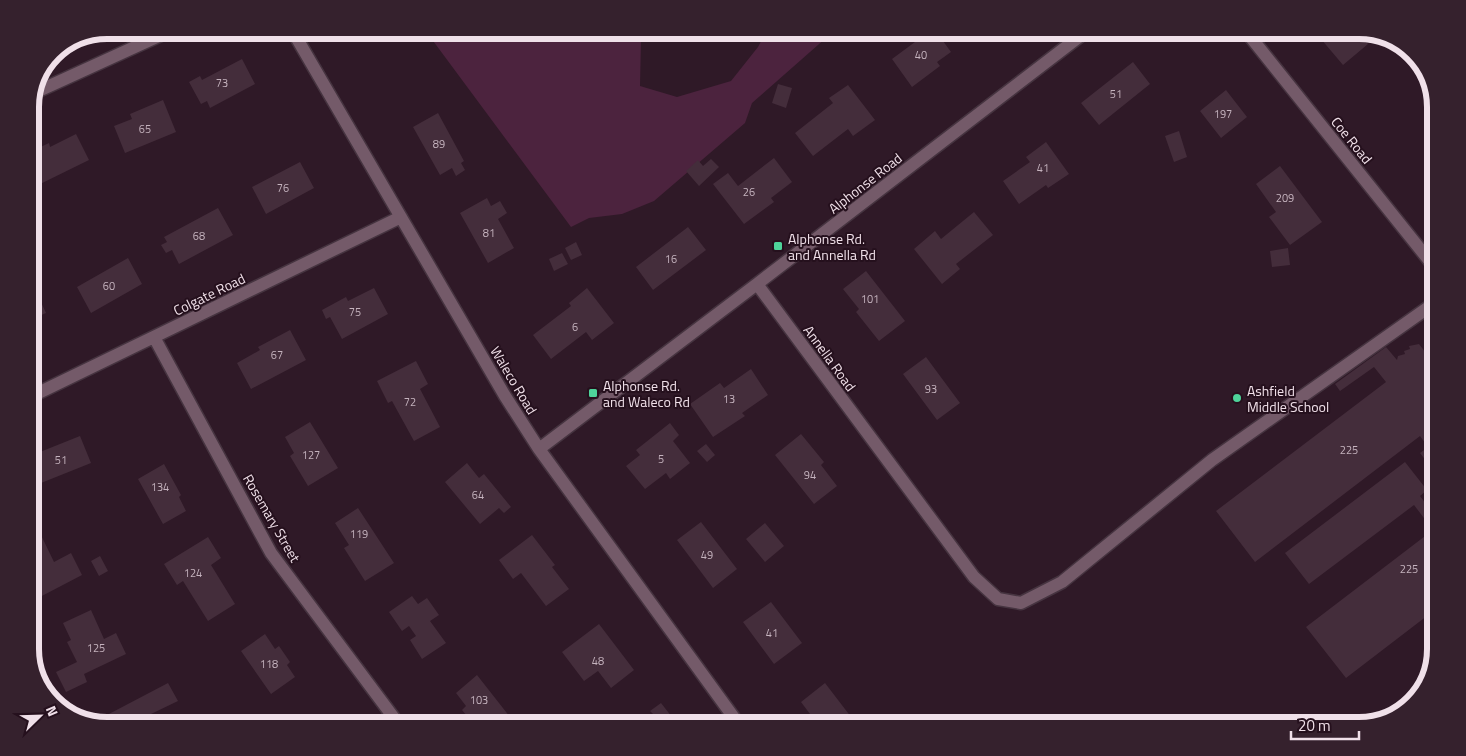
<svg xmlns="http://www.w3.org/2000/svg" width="1466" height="756" viewBox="0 0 1466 756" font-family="'Titillium Web',sans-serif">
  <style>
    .green { fill: #4c233e }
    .building { fill: #442d3b }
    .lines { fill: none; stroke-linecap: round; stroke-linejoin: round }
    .minor-casing { stroke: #463440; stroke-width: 15 }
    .minor { stroke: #745a69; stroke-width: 12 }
    .poi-dot { fill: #4ed39a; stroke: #25101d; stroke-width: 2 }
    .labels { text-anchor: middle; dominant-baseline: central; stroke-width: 4; stroke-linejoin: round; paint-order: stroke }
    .number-label { font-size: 11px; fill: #c5b3be }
    .street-label { font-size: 14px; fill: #f0e0e9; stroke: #25101d }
    .poi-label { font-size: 14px; fill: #f0e0e9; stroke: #25101d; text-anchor: start }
    .rim { fill: none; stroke: #f0e0e9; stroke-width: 6 }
  </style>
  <rect width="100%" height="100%" fill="#2f1927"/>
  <path class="green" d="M425,30H608L626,37L641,39L640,86L677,97L731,81L758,47L767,30H835L752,103L745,123L654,201L622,214L589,218L571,227Z"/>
  <path class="building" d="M364,30H394V33L364,35Z
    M912,30H935L951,52L937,62L940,66L912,87L892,59L919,39Z
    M980,30H995L986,37Z
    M1332,30H1356L1368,44L1343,65L1321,39Z
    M242,59L255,84L210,108L207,101L201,104L189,82L200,76L202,80Z
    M1133,62L1150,84L1099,125L1081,103Z
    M778,84L792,88L786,108L772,103Z
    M848,85L875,120L853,136L848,129L813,156L795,133L833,103L829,98Z
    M1226,90L1247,117L1221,138L1200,111Z
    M163,100L176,132L125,153L114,126L132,119L130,114Z
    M438,113L464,161L461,163L465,170L456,176L452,168L440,175L413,127Z
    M1179,131L1187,157L1174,162L1165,136Z
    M76,134L89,160L30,189V152L49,143L50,147Z
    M1046,142L1069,174L1048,188L1046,185L1019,204L1003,181L1030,162L1026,157Z
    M774,158L792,182L771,198L774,202L744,224L713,184L728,173L738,186Z
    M711,159L719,167L699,186L686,171L698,160L703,166Z
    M300,162L314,188L266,214L252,187Z
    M1280,166L1322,222L1290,245L1269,217L1276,212L1256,184Z
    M487,198L491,206L500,201L507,213L498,219L514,248L488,263L460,213Z
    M218,208L233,235L179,264L172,250L166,253L161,245L167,242L164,237Z
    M974,212L993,235L956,264L960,269L942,284L914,249L935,231L941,239Z
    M688,227L706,250L653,290L636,267Z
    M576,242L582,255L571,260L565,248Z
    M1288,248L1290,265L1272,267L1270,251Z
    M562,253L568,264L554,271L549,259Z
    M128,258L142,284L91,313L77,287Z
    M866,271L905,321L879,341L856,312L859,309L843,289Z
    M34,287L46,313L30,320V289Z
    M374,288L388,314L342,339L330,317L326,319L322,310L346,297L348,301Z
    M587,288L614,323L592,340L586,332L551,359L533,335L571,306L569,303Z
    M290,330L306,360L251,389L237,363L260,350L258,347Z
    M1419,344L1436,366V474L1420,453L1428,447L1420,436L1255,562L1216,511L1386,382L1374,367L1340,391L1335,384L1386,347L1397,360L1398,356L1405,354L1404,351L1410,349L1409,346Z
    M926,357L960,403L937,420L903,374Z
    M416,361L428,384L420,389L440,427L414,441L392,401L388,403L377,381Z
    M751,369L768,395L742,413L745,416L713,437L690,404L720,383L724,388Z
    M310,422L338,468L308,486L290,456L294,453L285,437Z
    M670,423L679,435L673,441L690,463L670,479L666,473L645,489L626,466L640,455L636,450Z
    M801,434L824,462L821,465L837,486L814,504L775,455Z
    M80,436L91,463L41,483L30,456Z
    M706,444L715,455L707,462L697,451Z
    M1405,462L1427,490L1420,496L1436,517V609L1346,678L1306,627L1433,530L1414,505L1309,584L1285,553Z
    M467,463L479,478L484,474L511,507L504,513L499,508L480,524L445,482Z
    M164,464L181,495L179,497L186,511L163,524L138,479Z
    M358,508L394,563L365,581L344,548L349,545L335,523Z
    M701,522L737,569L713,588L677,540Z
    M765,523L784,546L765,562L746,539Z
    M40,533L54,562L71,553L82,575L38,598L30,582V538Z
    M532,535L555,565L552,567L569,589L546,606L521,573L513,579L499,560Z
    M208,537L221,558L211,565L235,604L208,621L183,581L177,585L164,564Z
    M100,556L108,571L99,576L91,561Z
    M412,596L418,604L427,598L439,615L430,621L446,643L422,659L410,640L416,636L409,626L402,631L389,612Z
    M771,602L802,643L774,664L743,622Z
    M91,610L104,639L116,633L126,654L84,674L87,682L66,692L56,672L77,662L67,642L71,640L63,623Z
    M599,624L634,670L611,688L598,671L584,681L562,652Z
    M265,634L275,649L279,646L290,662L287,665L295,677L271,694L241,651Z
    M477,675L510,717L499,726H475L462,710L466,706L456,693Z
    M168,683L178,701L151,714L157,726H113L107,715Z
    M825,683L858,726H819L801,702Z
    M661,703L679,726H640L654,715L650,711Z
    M318,714L326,726H302Z"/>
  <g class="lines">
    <g class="minor-casing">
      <path id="minor" d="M292,30L505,396L539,449L740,726
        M1245,30L1436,269
        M34,93L172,30
        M757,284L974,577L998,599L1021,603L1062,582L1212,460L1436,302
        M154,337L271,553L400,726
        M30,397L401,217
        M539,449L757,284L1088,30"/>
    </g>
    <use href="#minor" class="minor"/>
  </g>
  <g class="poi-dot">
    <rect x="773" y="241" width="10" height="10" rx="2.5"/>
    <rect x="588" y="388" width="10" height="10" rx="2.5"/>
    <circle cx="1237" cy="398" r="5"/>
  </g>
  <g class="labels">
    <g class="number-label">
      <text x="921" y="55">40</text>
      <text x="222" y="83">73</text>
      <text x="1116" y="94">51</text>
      <text x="1223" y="114">197</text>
      <text x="145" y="129">65</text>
      <text x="439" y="144">89</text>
      <text x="1043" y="168">41</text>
      <text x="283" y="188">76</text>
      <text x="749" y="192">26</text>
      <text x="1285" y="198">209</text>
      <text x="489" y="233">81</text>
      <text x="199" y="236">68</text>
      <text x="671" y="259">16</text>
      <text x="109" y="286">60</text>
      <text x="870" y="299">101</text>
      <text x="355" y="312">75</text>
      <text x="575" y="327">6</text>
      <text x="277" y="355">67</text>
      <text x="931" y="389">93</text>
      <text x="729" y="399">13</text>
      <text x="410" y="402">72</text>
      <text x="1349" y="450">225</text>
      <text x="311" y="455">127</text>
      <text x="661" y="459">5</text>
      <text x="61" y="460">51</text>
      <text x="810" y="475">94</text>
      <text x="160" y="487">134</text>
      <text x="478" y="495">64</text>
      <text x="359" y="534">119</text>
      <text x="707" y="555">49</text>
      <text x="1409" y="569">225</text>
      <text x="193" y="573">124</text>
      <text x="772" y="633">41</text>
      <text x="96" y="648">125</text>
      <text x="598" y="661">48</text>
      <text x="269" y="664">118</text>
      <text x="479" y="700">103</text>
    </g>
    <g class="street-label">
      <text transform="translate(1352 140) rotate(51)">Coe Road</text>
      <text transform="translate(865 183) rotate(-38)">Alphonse Road</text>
      <text transform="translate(209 294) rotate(-26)">Colgate Road</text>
      <text transform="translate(830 358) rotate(54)">Annella Road</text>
      <text transform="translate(514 380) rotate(59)">Waleco Road</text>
      <text transform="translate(272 518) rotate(60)">Rosemary Street</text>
    </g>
    <g class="poi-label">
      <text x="788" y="238">Alphonse Rd.<tspan x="788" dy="16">and Annella Rd</tspan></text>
      <text x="603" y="385">Alphonse Rd.<tspan x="603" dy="16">and Waleco Rd</tspan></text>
      <text x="1247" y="390">Ashfield<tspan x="1247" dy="16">Middle School</tspan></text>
    </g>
  </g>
  <path d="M0 0H1466V756H0ZM107 39H1359A68 68 0 0 1 1427 107V649A68 68 0 0 1 1359 717H107A68 68 0 0 1 39 649V107A68 68 0 0 1 107 39Z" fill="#35212d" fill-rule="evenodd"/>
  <path class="rim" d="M107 39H1359A68 68 0 0 1 1427 107V649A68 68 0 0 1 1359 717H107A68 68 0 0 1 39 649V107A68 68 0 0 1 107 39Z"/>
  <g transform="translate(40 716) rotate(67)" stroke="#25101d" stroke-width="4" paint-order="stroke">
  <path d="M0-4L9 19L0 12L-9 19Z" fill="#f0e0e9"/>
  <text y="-8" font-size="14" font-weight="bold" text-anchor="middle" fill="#f0e0e9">N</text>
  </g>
  <path d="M1291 731v8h68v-8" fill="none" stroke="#f0e0e9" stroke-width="2.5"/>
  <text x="1298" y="731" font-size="15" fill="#f0e0e9" stroke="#25101d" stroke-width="4" paint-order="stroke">20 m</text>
</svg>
